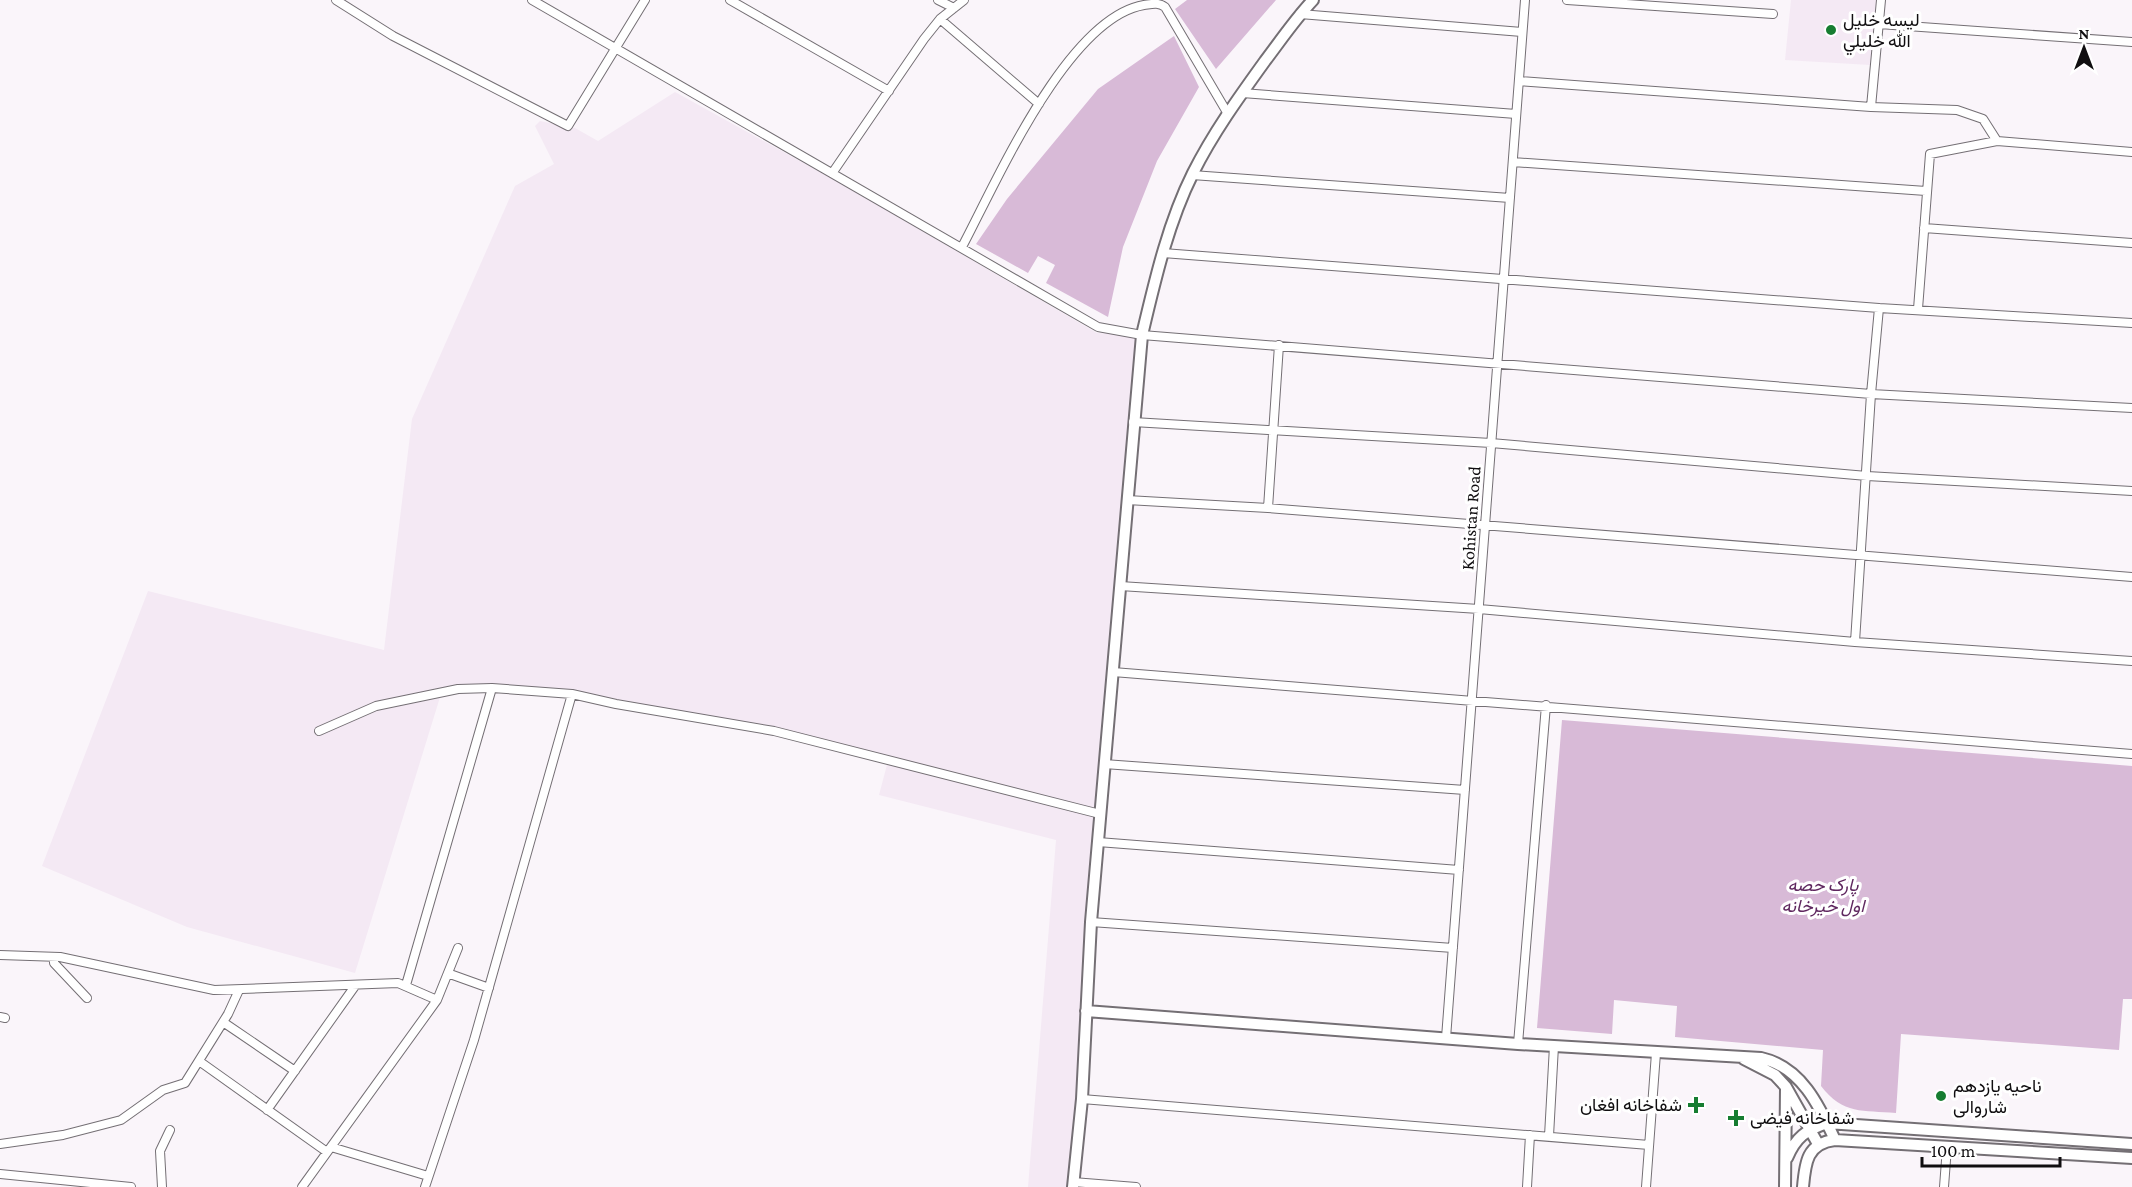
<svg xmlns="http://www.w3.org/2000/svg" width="2132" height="1187" viewBox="0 0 2132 1187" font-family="'Crimson Pro',Vazirmatn,serif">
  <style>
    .built { fill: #f4e9f4 }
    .green { fill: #d8bad7 }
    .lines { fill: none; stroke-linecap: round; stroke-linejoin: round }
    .street-casing { stroke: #746f74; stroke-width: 10 }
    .secondary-casing { stroke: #746f74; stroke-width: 14 }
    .street { stroke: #fff; stroke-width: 8 }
    .secondary { stroke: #fff; stroke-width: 10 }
    .poi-dot { fill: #167d31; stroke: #fff; stroke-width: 2 }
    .labels { text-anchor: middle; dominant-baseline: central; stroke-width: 6; stroke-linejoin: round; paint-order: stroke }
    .poi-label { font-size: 18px; fill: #100e10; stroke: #fff; text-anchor: start }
    .street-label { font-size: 18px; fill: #100e10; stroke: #fff }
    .park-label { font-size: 18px; font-style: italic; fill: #5f275f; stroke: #fff }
  </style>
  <rect width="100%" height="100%" fill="#faf5fa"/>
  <path class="built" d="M1791,0H1876L1870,65L1785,60Z
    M675,92L838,182L1097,333L1142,335L1073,1187H1028L1056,840L879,795L888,761L774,731L572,694L492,688L441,694L355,973L187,927L42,866L148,591L384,650L412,419L515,186L554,164L535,126L540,121L575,128L598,141Z"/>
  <path class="green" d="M1187,0H1276L1216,69L1175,9Z
    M1174,36L1199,87L1157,161L1123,247L1108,317L1046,283L1055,265L1038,256L1028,273L976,244L1007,199L1098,89Z
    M1562,720L2132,766V999H2123L2119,1050L1901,1034L1896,1113C1863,1110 1843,1115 1821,1086L1823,1050L1675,1037L1677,1006L1614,1000L1612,1034L1537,1028Z"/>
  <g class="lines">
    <g class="street-casing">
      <path id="street" d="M336,0L393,36L568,126L645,0
        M532,0L1098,327L1142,335L1871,394L2132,408
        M730,0L889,91
        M938,0L954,8
        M1567,0L1773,14
        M1300,14L1522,32
        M940,19L1039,104
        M1879,24L2132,42
        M1519,81L1871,107L1957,110L1983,119L1997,141
        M1242,93L1516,114
        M1871,107L1881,0
        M1513,162L1926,191
        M833,172L924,39L940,19L964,0
        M1192,175L1510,198
        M1924,228L2132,243
        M962,247C996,183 1067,18 1144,5C1152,4 1158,2 1165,7L1228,114
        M1163,253L1879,308L2132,323
        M1918,309L1930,154L1997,141L2132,152
        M1133,422L1491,443L1867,476L2132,491
        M1127,500L1268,508L2132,577
        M1268,508L1279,345
        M1120,586L1479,609L1855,642L2132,661
        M1855,642L1871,394L1879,308
        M1113,672L2132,754
        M319,731L376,706L458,689L492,688L572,694L616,704L774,731L1100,814
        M1104,764L1465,790
        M1098,842L1459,870
        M1091,922L1453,948
        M0,955L60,957L214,990L398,983L437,1000
        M54,957V963L87,998
        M450,974L489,988
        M406,985L492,688
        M0,1017L5,1018
        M223,1022L295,1071
        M1446,1038L1525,0
        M1518,1044L1546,705
        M199,1061L327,1152
        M1082,1099L1649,1145
        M267,1110L355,986
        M1549,1136L1554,1046
        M0,1144L63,1135L121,1120L163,1090L185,1083L228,1014L239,990
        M331,1147L428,1176
        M0,1174L131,1187
        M1073,1182L1136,1187
        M162,1187L160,1151L170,1130
        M302,1187L437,1000L458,948
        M425,1187L474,1040L572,694
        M1527,1187L1530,1135
        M1646,1187L1656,1053
        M1944,1187L1947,1147"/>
    </g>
    <g class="secondary-casing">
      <path id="secondary" d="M1086,1011L1518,1044L1761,1058C1801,1067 1819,1105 1835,1140
        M1744,1059L1775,1075L1786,1087L1818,1144
        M1787,1158C1796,1137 1806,1130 1827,1123L2132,1144
        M1073,1187L1082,1099L1091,922L1142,335C1155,280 1168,223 1193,173C1213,133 1239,97 1265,61C1281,40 1295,19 1313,0
        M1785,1187L1786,1088
        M1803,1187C1805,1163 1807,1143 1835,1140L2132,1158"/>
    </g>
    <use href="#street" class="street"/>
    <use href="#secondary" class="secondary"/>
  </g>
  <g class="poi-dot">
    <circle cx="1831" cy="30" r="6"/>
    <circle cx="1941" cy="1096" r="6"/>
    <path d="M1693 1096h6v6h6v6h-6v6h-6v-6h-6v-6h6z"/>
    <path d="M1733 1109h6v6h6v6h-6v6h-6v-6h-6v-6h6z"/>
  </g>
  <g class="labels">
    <g class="poi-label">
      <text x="1843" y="20">ليسه خليل<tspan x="1843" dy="21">الله خليلي</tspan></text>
      <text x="1953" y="1086">ناحیه یازدهم<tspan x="1953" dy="21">شاروالی</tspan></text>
      <text x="1682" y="1105" text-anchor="end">شفاخانه افغان</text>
      <text x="1750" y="1118">شفاخانه فیضی</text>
    </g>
    <g class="street-label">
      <text transform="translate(1471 518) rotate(-86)">Kohistan Road</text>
    </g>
    <g class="park-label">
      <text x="1823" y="885">پارک حصه<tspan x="1823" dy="21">اول خیرخانه</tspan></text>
    </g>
  </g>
  <g transform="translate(2084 48)" stroke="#ffffff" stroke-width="4.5" paint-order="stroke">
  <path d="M0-4.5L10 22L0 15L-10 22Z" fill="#100e10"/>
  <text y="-9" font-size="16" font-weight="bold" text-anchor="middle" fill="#100e10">N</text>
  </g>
  <path d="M1922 1157v9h138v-9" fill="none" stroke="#100e10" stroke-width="3"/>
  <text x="1931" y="1157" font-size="18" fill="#100e10" stroke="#ffffff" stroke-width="4.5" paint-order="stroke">100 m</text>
</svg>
